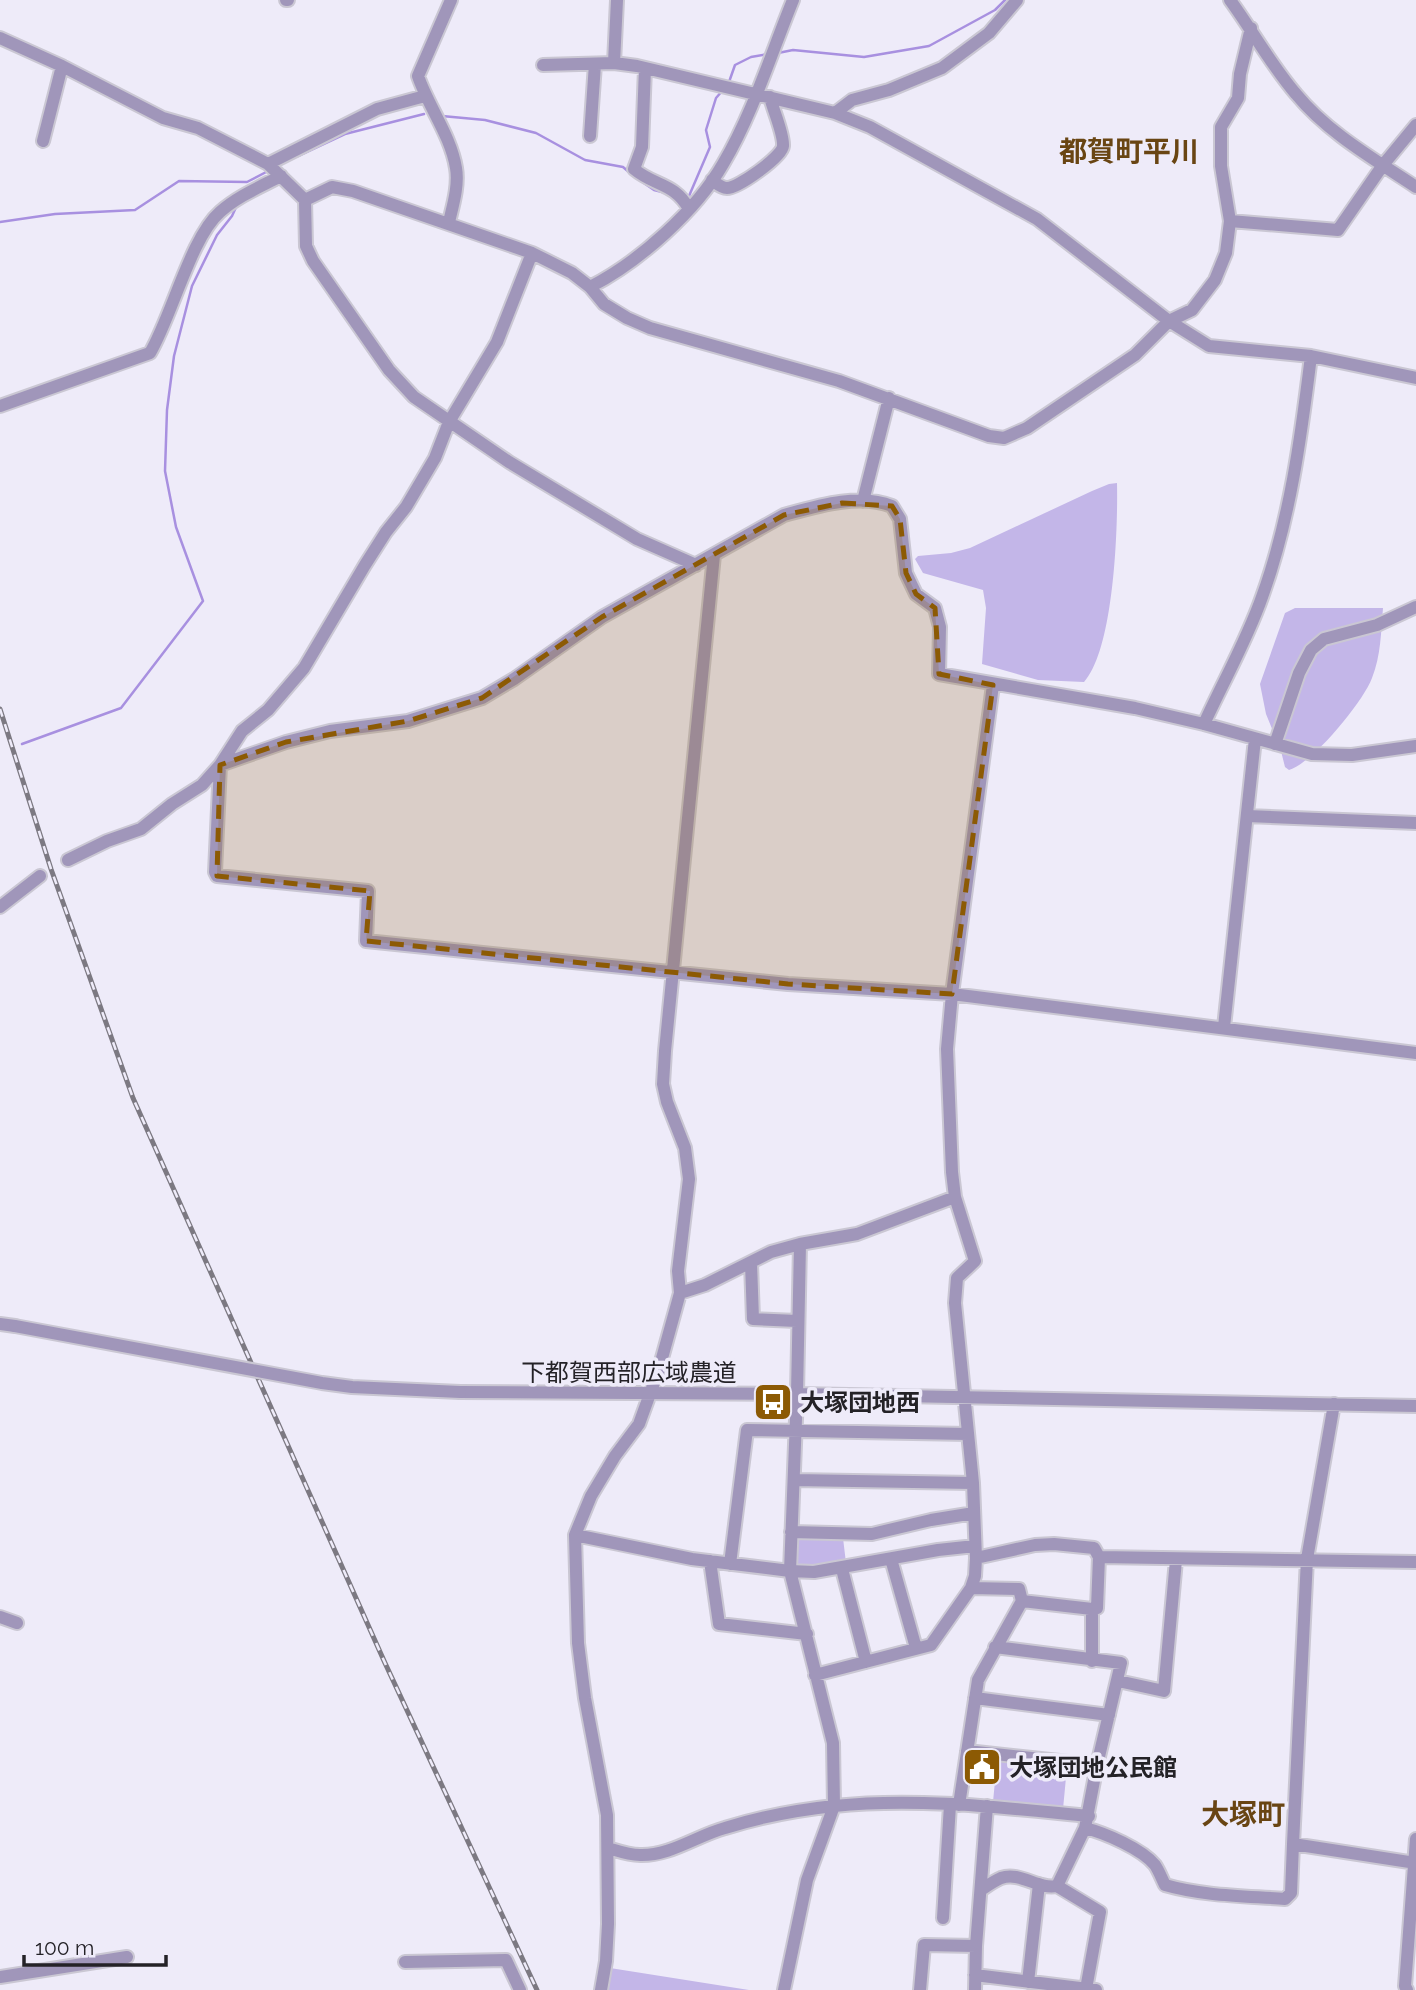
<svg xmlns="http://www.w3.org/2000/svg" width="1416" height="1990" viewBox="0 0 1416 1990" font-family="Raleway,'Noto Sans JP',sans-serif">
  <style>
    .green { fill: #c3b6e8 }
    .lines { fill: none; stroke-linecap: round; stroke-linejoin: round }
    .stream { stroke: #a890e0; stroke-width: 2.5 }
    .minor-casing { stroke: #cac7d3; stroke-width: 16 }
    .minor { stroke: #a096ba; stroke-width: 12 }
    .rail-casing { stroke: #7c7982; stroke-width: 5 }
    .rail { stroke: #eeebf9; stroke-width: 2.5; stroke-dasharray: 8; stroke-linecap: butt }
    .minor-bridge-casing { stroke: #cac7d3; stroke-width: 16; stroke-linecap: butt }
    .minor-bridge { stroke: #a096ba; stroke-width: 12 }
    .marked { fill: #8c5a04; fill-opacity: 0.2; stroke: #8c5a04; stroke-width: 5; stroke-dasharray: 14 9; stroke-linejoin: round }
    .labels { text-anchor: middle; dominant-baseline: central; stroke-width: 7; stroke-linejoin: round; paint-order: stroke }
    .street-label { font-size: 24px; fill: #242227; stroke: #eeebf9 }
    .poi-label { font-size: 24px; font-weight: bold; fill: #242227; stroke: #eeebf9; text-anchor: start }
    .quarter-label { font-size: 28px; font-weight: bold; fill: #694513; stroke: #eeebf9 }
  </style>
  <rect width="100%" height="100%" fill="#eeebf9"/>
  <path class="green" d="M1117,483C1118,529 1114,649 1084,682L1038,680L982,664L986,608L983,590L923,573L915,559L918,556L951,553L970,548L1092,491L1109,484Z
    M1295,608H1383C1381,631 1381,656 1372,678C1363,702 1313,763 1289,770L1285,767L1281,751L1266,714L1260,684L1285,613Z
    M802,1538H843L846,1563L799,1567L795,1562L796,1542Z
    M997,1760L1067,1767L1063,1809L993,1802Z
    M610,1968L749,1990H605Z"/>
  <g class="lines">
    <path class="stream" d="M778,53L793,50L864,57L929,46L995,10L1005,0
      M729,82L735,65L751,57L768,54
      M442,116L485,120L536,133L585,160L623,167L630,173
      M298,156L345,134L424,114
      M638,179L654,190L666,193
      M689,196L710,147L706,130L716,98L723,90
      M0,222L55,214L135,210L179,181L247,182L270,170
      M22,744L121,708L203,601L176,527L165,471L167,410L174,356L192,286L217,235L232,216L237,205"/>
    <g class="minor-casing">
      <path id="minor" d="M286,0H288
        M1230,0C1252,30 1271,65 1296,94C1328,133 1374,159 1416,187
        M0,38L62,66L163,118L198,128L268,164L305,200L306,246L313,261L389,370L414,397L509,462L637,539L696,565
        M614,63L617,0
        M543,65L614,63L637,66L835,113L870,127L1037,219L1169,321L1209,346L1311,356L1416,378
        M645,68L642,147L634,169C654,186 675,183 689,209
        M835,113L852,100L889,90L942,68L989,33L1017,0
        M590,136L595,64
        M43,141L62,66
        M268,164L377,109L425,96
        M712,180C716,183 721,188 727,188C738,188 782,157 783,146C784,134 773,110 770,97
        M305,200L332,187L353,191L532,253L572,273L590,287L604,304L627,318L650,328L839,381L989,436L1004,438L1027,428L1135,355L1169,321L1192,310L1215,280L1226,253L1230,221L1221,166V127L1238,98L1240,74L1251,28
        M1230,221L1338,230L1383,165L1416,125
        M449,222C453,205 459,185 456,168C451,136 428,106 418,76L451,0
        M590,287C639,262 696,211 723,164C753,113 771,54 793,0
        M0,406L150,353C172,316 191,237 220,212C238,196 260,187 281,176
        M863,501L889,398
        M1204,724C1223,682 1247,640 1262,597C1290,520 1301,437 1311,356
        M1275,744L1299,673L1311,650L1324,639L1377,625L1416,607
        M220,765L286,742L330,731L408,721L482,698L514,679L602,617L784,515C817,506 859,493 892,506L900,519L906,573L916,594L935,608L940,627L939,674L1135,708L1204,724L1312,754L1352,755L1416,746
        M220,765L215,872L217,876L368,891L366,941L788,984L952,994L1416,1053
        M1247,816L1416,823
        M68,860L107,841L141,829L172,804L202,785L220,765L242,731L268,710L304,668L365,565L386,532L406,507L435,458L449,422L497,342L532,253
        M0,907L40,876
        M1224,1027L1255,739
        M751,1263L753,1319L797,1321
        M680,1293L705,1285L771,1252L800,1244L857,1234L955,1197
        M0,1324L15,1326
        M460,1392L797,1394L1416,1406
        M1334,1404L1307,1559L1293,1844L1416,1863
        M794,1480L973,1483
        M791,1532L872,1534L931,1520L974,1513
        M575,1535L692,1559L790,1571L814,1572L938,1550L975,1546
        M976,1558L1035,1545L1054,1544L1094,1548L1099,1557L1416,1562
        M891,1559L916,1648
        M710,1561L719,1624L807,1634
        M730,1564L747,1430L968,1434
        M842,1569L866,1662
        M1022,1601L1092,1609V1661
        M1092,1609L1097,1608L1099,1557
        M0,1617L17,1623
        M815,1675L931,1645L971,1588L975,1576L976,1558L973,1483L955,1303L957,1278L975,1261L955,1197L952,1172L947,1049L952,994L993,685
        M1118,1681L1164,1691L1176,1560
        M975,1698L1109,1715
        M967,1751L1097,1765
        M959,1805L978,1680L1022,1601L1019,1589L971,1588
        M1085,1828C1105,1833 1142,1849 1155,1865C1159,1871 1162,1879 1165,1885C1203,1896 1246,1896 1285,1899L1291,1893L1293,1844
        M608,1848C618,1851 629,1855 640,1855C670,1856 696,1836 725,1828C760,1817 797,1810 834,1806C918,1797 1005,1808 1089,1816
        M1057,1886L1100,1912L1086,1989
        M981,1890C987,1886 994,1881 1001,1878C1020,1871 1038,1890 1057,1886L1085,1828L1097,1765L1121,1663L995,1647
        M943,1918L950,1805
        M405,1962L506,1960L520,1990
        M975,1975L1096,1990
        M0,1977L127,1957
        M1028,1982L1039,1884
        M601,1990L606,1961L608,1924L607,1815L585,1698L578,1643L575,1535L591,1496L615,1456L639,1424L659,1369L680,1293L678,1271L689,1179L685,1148L667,1102L663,1084L665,1051L714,555
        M784,1990L807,1880L834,1806L833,1743L790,1571L797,1394L800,1244
        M920,1990L924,1945L976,1946
        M975,1990L976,1946L987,1806
        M1407,1990L1405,1986L1416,1839"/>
    </g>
    <use href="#minor" class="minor"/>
    <g class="rail-casing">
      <path id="rail" d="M0,709L51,869L133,1098L385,1663L537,1990"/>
    </g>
    <use href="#rail" class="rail"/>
    <g class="minor-bridge-casing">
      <path id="minor-bridge" d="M15,1326L322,1383L352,1387L460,1392"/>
    </g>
    <use href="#minor-bridge" class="minor-bridge"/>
  </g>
  <path class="marked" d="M842,503L892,506L900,519L906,573L916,594L935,608L939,674L993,685L952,994L788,984L366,941L370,891L217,876L220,765L286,742L408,721L482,698L602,617L784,515Z"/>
  <defs>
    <g id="bus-square" transform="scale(2.0125)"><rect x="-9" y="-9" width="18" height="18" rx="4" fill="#8c5a04" stroke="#eeebf9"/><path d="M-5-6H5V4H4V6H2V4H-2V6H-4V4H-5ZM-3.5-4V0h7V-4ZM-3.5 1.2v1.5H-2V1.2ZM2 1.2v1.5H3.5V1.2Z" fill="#fff"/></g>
    <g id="civic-square" transform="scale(2.0125)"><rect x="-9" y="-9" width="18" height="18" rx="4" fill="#8c5a04" stroke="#eeebf9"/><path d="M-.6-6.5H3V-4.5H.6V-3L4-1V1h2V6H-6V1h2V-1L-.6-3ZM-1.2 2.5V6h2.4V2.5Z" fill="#fff"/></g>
  </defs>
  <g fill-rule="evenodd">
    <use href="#bus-square" x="773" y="1402"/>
    <use href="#civic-square" x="982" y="1767"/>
  </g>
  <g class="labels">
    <g class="street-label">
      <text x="629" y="1372">下都賀西部広域農道</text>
    </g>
    <g class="poi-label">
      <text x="800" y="1402">大塚団地西</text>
      <text x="1009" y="1767">大塚団地公民館</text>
    </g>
    <g class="quarter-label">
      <text x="1129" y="151">都賀町平川</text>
      <text x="1243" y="1814">大塚町</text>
    </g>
  </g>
  <path d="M24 1955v10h142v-10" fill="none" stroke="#242227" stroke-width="3.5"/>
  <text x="35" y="1955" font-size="21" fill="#242227" stroke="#eeebf9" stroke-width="5" paint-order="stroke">100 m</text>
</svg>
